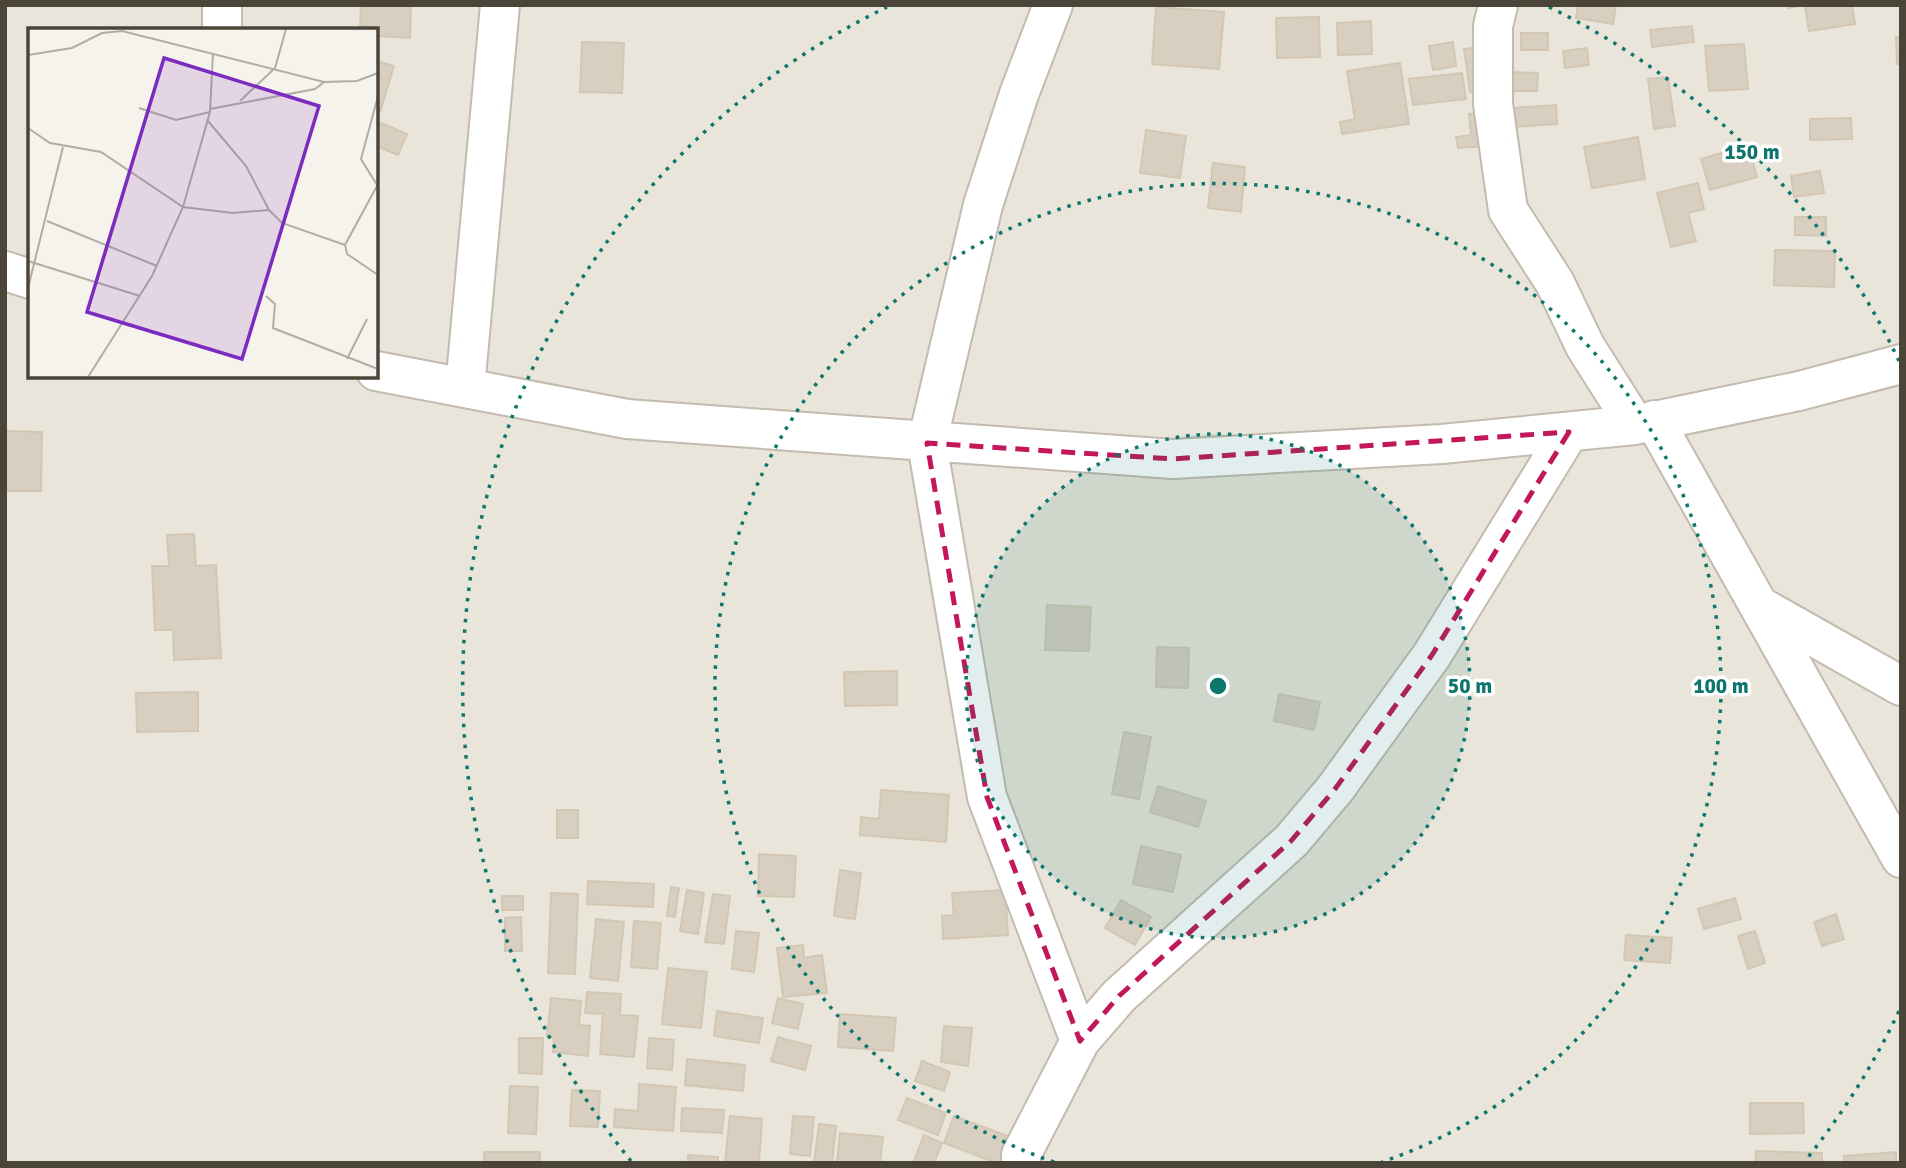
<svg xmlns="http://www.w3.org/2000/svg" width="1906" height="1168" viewBox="0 0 1906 1168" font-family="Signika,sans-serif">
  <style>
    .residential { fill: #eae5da; fill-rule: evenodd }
    .building { fill: #d8cfc1; stroke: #d3c7b4; stroke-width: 2 }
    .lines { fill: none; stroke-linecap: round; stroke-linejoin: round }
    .minor-casing { stroke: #c2bbae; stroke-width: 42 }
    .minor { stroke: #fff; stroke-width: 38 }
    .marked { fill: none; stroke: #c2185b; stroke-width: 5; stroke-dasharray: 14 9; stroke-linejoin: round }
    .ring { fill: none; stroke: #0f766e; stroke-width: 3.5; stroke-dasharray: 3.5 7 }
    .inset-road { fill: none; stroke: #b2ada4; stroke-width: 2 }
    .view { fill: #7b2cbf; fill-opacity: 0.15; stroke: #7b2cbf; stroke-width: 3.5 }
    .inset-edge { fill: none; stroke: #4b4439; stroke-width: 3.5 }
    .centre { fill: #0f766e; stroke: #fff; stroke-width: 3.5 }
    .ring-label { font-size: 21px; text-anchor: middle; font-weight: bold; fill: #0f766e; stroke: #fff; stroke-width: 7; stroke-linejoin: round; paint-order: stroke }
  </style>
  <rect width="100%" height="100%" fill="#f6f3ec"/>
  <path class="residential" d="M5,5H1901V1163H5ZM30,30H376V376H30Z"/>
  <path class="building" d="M361,5H411L410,38L376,36V30H360Z
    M1578,5H1616L1613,24L1576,18Z
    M1788,5H1852L1855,24L1809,31L1805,5L1788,8Z
    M1156,7L1224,12L1219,69L1152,64Z
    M1319,17L1320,57L1277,58L1276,18Z
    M1371,21L1372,54L1338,55L1337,23Z
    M1692,26L1694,42L1652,47L1650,30Z
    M1521,33H1548V50H1521Z
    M1896,37H1901V64H1897Z
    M582,42L624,43L622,93L580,92Z
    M1453,42L1456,66L1433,70L1429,46Z
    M1744,44L1748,89L1709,91L1705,46Z
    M1480,47L1486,90L1470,92L1464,49Z
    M1587,48L1589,65L1565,68L1563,51Z
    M376,61L394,66L380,112L376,111Z
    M1400,63L1409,124L1342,134L1340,122L1355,119L1347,71Z
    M1510,72L1538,73L1537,91H1510Z
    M1462,73L1466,99L1413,105L1409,79Z
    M1668,77L1675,126L1654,129L1648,79Z
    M1556,105L1557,124L1513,127L1512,108Z
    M1482,113L1485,146L1458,148L1456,137L1471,135L1469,114Z
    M1851,118L1852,139L1810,140V119Z
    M376,121L407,134L398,155L376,146Z
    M1146,130L1186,136L1180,178L1140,173Z
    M1638,137L1645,179L1592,188L1584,147Z
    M1748,145L1757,177L1710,190L1701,159Z
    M1213,163L1245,167L1241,212L1208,208Z
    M1820,171L1824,193L1794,197L1791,176Z
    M1698,183L1704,209L1688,213L1696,241L1671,247L1657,193Z
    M1795,217H1826V236L1795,235Z
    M1775,250L1835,251L1834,287L1774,285Z
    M5,431L42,432L41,491H5Z
    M194,534L196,566L216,565L221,658L174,660L173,630H155L152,566H169L167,535Z
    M1047,605L1091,607L1089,651L1045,650Z
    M1157,647L1189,648L1188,688L1156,687Z
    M897,671V705L845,706L844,672Z
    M198,692V731L137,732L136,693Z
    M1279,694L1320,702L1314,730L1274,721Z
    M1124,732L1151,737L1139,799L1112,794Z
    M1158,786L1206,801L1198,827L1150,812Z
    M881,790L949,795L946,842L860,835L861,817L879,819Z
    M557,810H578V838H557Z
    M1141,846L1181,855L1173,892L1133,884Z
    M759,854L796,856L794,897L758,896Z
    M840,870L861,873L855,919L834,916Z
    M588,881L654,884L653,907L587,904Z
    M671,887L679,888L675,917L667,916Z
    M687,890L704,893L698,934L680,931Z
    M1005,890L1008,935L943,939L942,916L954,915L952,893Z
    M551,893L578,894L575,974L548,973Z
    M713,894L730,896L724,944L705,942Z
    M502,896H523V910H502Z
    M1735,898L1741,919L1704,929L1698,909Z
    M1121,900L1151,917L1135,945L1105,928Z
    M1836,914L1844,939L1822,946L1814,922Z
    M521,917L522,951H505V918Z
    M596,919L624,922L618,981L590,978Z
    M634,921L661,923L657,969L631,967Z
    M736,931L759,933L754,972L732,969Z
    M1755,931L1765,963L1748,969L1738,936Z
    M1626,935L1672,938L1670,963L1624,960Z
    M803,945L804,958L822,955L827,993L783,997L777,948Z
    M668,968L707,972L701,1028L662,1024Z
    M587,992L621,994L620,1015L638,1016L634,1057L600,1054L603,1014L585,1013Z
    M551,998L581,1001L579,1025L590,1026L588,1056L553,1052L554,1037L547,1036Z
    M778,998L803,1004L798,1029L772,1023Z
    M717,1011L763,1018L759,1043L714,1036Z
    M840,1014L896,1018L893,1051L838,1047Z
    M944,1026L972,1028L968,1066L941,1062Z
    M778,1037L811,1046L805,1070L771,1061Z
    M519,1038H543L542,1074L519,1073Z
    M649,1038L674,1040L672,1070L647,1068Z
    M687,1059L745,1065L743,1091L685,1085Z
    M922,1061L950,1072L944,1091L915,1081Z
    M639,1084L676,1087L673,1131L614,1127L615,1109L638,1111Z
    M510,1086L538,1087L536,1134L508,1133Z
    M572,1090L600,1091L598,1127L570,1126Z
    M907,1098L946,1113L938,1135L898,1120Z
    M1750,1103H1803L1804,1133L1750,1134Z
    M682,1108L724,1110L722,1133L681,1131Z
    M730,1116L762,1119L759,1163H725Z
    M793,1116L814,1117L810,1156L790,1154Z
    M954,1116L1016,1139L1008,1163H996L944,1143Z
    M819,1124L836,1126L832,1163H814Z
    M840,1133L883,1137L880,1163H837Z
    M924,1135L942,1143L934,1163H913Z
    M1756,1151L1822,1153V1163H1755Z
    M484,1152H540V1163H484Z
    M1896,1152V1163H1844V1156Z
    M688,1155L718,1157V1163H688Z"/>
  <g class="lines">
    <g class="minor-casing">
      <path id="minor" d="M1053,5L1019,94L983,205L927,443L987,797L1080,1041
        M1498,5L1493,26V104L1508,210L1555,283L1585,346L1635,425
        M222,30V5
        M5,271L30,279
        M376,371L627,419L1173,459L1442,444L1635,425L1799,391L1901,364
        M465,388L500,5
        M1654,420L1901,858
        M1763,608L1901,686
        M1021,1163V1155L1080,1041L1119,996L1291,841L1335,789L1432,655L1569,432"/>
    </g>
    <use href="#minor" class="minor"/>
  </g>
  <path class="marked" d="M1569,432L1432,655L1335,789L1291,841L1119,996L1080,1041L987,797L927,443L1173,459Z"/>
  <circle cx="1218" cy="686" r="252" fill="#0f766e" fill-opacity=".12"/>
  <g class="ring">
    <circle cx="1218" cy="686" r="252"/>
    <path d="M1054 1162A503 503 0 1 1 1382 1162"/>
    <path d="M1899 1011A755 755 0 0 1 1805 1161M631 1161A755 755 0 0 1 887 7M1549 7A755 755 0 0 1 1899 361"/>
  </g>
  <g transform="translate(28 28)">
    <rect width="350" height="350" fill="#f6f3ec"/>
    <path class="inset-road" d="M0,27L44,20L74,5L94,3L296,54L329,53L350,45M212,73L247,40L258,1M111,80L148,92L182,84M182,81L287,61L296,54M180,93L218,138L241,182L254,195L317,217M0,100L22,115L73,124L155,179L205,185L241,182M350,156L317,217L319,226L350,247M349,157L333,131L350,68M19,193L129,238M0,233L112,268M0,260L35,119M238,268L247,276L245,300L350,341M319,331L339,291M60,349L124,248L155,179L182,84L185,25"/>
    <path class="view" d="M136,30L291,78L214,331L59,284Z"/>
    <rect width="350" height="350" class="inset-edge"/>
  </g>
  <circle cx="1218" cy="686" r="10" class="centre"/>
  <g class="ring-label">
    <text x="1752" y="159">150 m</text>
    <text x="1470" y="693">50 m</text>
    <text x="1721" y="693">100 m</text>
  </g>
  <rect width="1906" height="1168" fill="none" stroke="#4b4439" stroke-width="14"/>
</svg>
